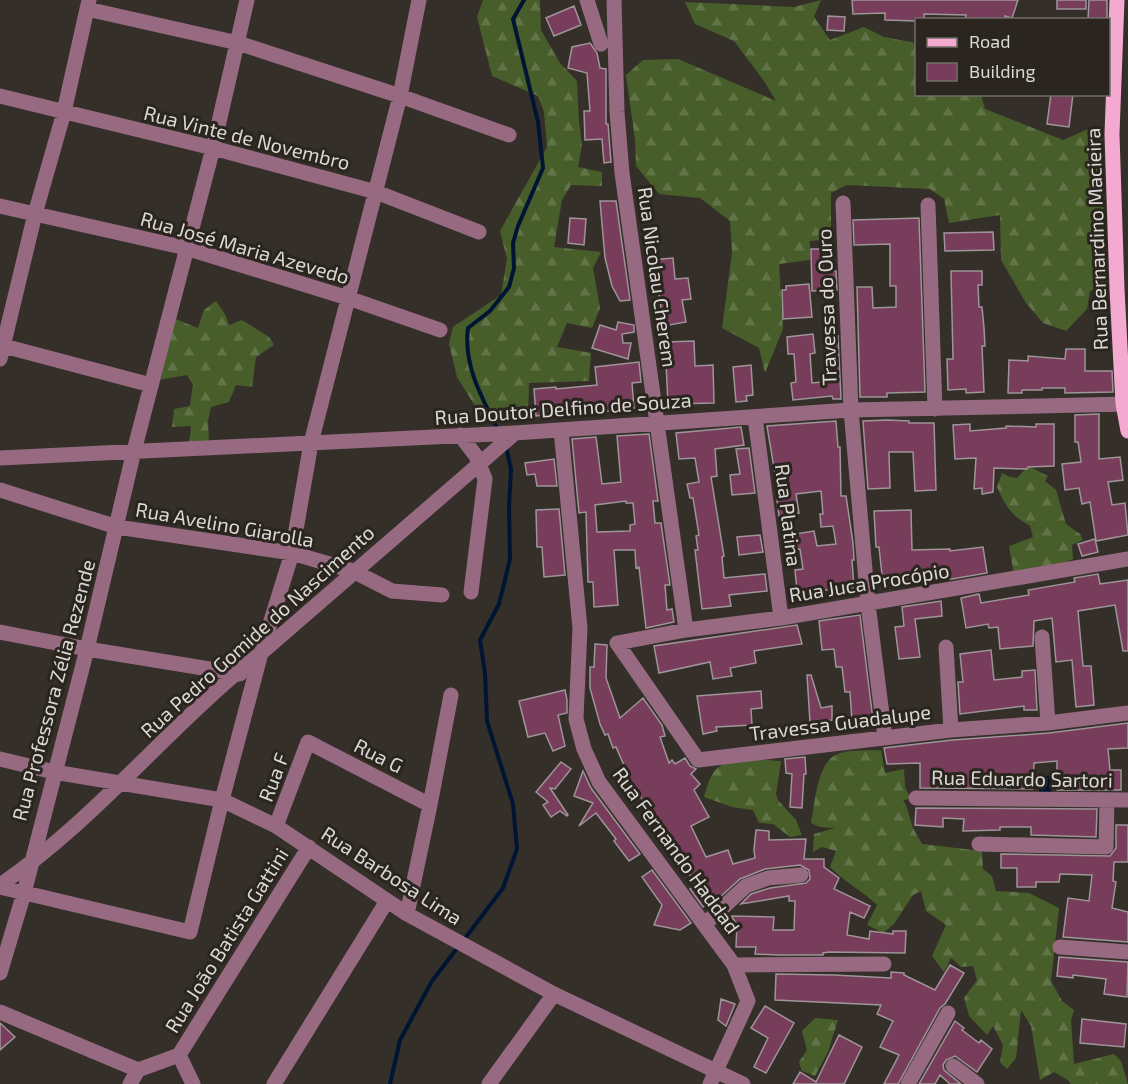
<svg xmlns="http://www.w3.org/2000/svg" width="1128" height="1084" viewBox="0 0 1128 1084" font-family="'Exo 2',sans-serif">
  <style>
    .forest { fill: url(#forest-firs) }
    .water { fill: #001434 }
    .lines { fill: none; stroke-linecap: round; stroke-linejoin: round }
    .stream { stroke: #001434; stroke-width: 4 }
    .building { fill: #773d5b; stroke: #9f9499; stroke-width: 1.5; fill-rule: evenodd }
    .minor { stroke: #976a82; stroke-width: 15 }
    .major { stroke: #f4a9d1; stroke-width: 15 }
    .labels { text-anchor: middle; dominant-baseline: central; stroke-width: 6; stroke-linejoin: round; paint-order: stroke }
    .street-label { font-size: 20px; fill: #dcd9d5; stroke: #2a251e }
  </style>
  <defs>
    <pattern id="forest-firs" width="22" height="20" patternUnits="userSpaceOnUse" patternTransform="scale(1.5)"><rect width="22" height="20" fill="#475e2a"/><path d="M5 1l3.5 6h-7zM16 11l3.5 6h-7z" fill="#617448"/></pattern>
  </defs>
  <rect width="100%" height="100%" fill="#342f28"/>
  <path class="forest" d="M483,0H540L541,30L560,63L577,81L579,122L582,145L578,167L602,172V186L571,185L562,200L554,247L601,252L593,268L600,308L592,328L567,323L557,347L591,353L589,381L529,383L528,414L483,419L457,377L449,344L453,327L501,295L507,259L500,231L547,147L544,112L538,96L492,76L477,17Z
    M821,0L814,17L830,40L864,27L884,37L916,43V94L981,95L985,109L1063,140L1093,127L1102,134L1105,283L1090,291L1087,309L1066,331L1043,323L1026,303L1001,260L1000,215L949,223L944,199L930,189L847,185L831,193V239L810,241V260L779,264L783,329L765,373L759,348L722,328L732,253L730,221L700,198L659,194L636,166L635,140L626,75L643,60L678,59L776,101L764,81L734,41L695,24L685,2L794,7Z
    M216,301L225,314L229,325L242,320L269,337L274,345L256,357L252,387L236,385L229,402L211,407L208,421L209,445L189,446L191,426L172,427L174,409L190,406L193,384L187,375L159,380L173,318L198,328L204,310Z
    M1028,466L1048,476L1045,481L1056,490L1066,524L1080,534L1083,540L1072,545L1073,559L1043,571L1014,575L1009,546L1033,537L1030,526C1012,516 1005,506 997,487L1002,473L1010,477L1017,478Z
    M881,750L885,773L904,769L905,787L911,799L903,800L906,805L913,828L922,844L982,851L983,869L992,876L996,891L1029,893L1059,908L1051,981L1062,1001L1074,1010L1071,1020L1074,1064L1114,1054L1121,1061L1128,1084H1071L1069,1081L1054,1072L1040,1080L1031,1026L1021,1010L1016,1058L1007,1069L1000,1062L1003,1045L993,1026L987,1035L969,1016L964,998L977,980L973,966L961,967L951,958L944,972L932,956L946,925L926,911L921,891L913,895L894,924L883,933L867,925L877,905C863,891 844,882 830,867L836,851L822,847L813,852L814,834L835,828L820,827L811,823C815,804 816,774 830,759C841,748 867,751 881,750Z
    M742,759L781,761L776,794L778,800L796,820L802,835L790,837L773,824L759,823L753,810L732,807L704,797C711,772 715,763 742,759Z
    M815,1018L838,1020L828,1052L815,1076L802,1071L799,1062L807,1050L802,1031Z"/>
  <path class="water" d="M1039,776H1052L1051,792H1039Z"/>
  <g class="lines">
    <path class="stream" d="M498,430C482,398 463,365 468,328L490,311L509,287L514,268L513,243L518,226L543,168L538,122L513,19L524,0
      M463,941L503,888L517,849L513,804L487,721L485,673L480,640L499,604L510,559L509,506L511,469L506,447
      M390,1084L400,1040L432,981L458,947"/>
  </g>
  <path class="building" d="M852,0H1018L1012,18L1005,16V20H965L966,15L924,14V20H916V21L885,20V13L853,14Z
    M1057,0H1086V9H1057Z
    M1089,0H1107V20H1088Z
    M574,6L581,25L554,36L546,18Z
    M828,16L845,17L844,31L827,30Z
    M590,43L597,53L600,68L606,69V124H608L611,162L604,163L602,139L585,140L584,111H590L587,73L568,68L572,47Z
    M1051,94H1073L1069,127L1047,124Z
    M600,201H616L630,300L620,301L612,286L605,258Z
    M570,218L586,219L584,245L568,243Z
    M919,218L925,392L887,393V397H860L857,287H872L873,308L896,307V286H890V244L854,245L853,220Z
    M993,232L994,250L945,251L944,233Z
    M811,249H823V271H836L837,290L812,291Z
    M673,258L675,279L688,278L691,299L682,300L686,322L664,326L656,277H652L651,260Z
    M951,271H982V285H978L979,307H982L984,328L985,346H982L984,392L966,393V389L948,390L947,359H953Z
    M809,284L812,317L783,319L782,290H786V286Z
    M618,322L634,325V332L622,334L623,343H631L628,359L592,348L600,325L616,330Z
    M813,334L815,353L810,354L812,383L832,381L831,362H835L834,337L838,336L841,399H833L832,396L793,400L791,383L796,382L794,354H788L787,337Z
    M694,341L695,366L713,365L714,403L668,404L665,342Z
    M1066,349H1085V371H1112L1113,392L1065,393V388H1042V390H1022V393H1008L1009,360L1028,361V356L1065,359Z
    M639,362L641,382L632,383L634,408L600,412L599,406L558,411V414L536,416L534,389L556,387V389L597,385L595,367Z
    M751,365L753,395L746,396L747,401L736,402L733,367Z
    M1099,414V459L1120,457L1123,480L1108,482L1112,505L1125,503L1128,535L1096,541L1090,502L1082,504L1079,488L1065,490L1062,464L1081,462L1078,442H1075V415Z
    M887,420L909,421V423H934L936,490L915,491L913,452H889L890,488L868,489L863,421Z
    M836,421L838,447H840L841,496H846L853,543L854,560H852L854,588L797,592L795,570L803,569L800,549L791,550L788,535L814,531L817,546L836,544L833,526L821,527L820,514H823L821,491L796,494L799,513L779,516L777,500L781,499L779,473L775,474L767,426Z
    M970,424V431L1006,428V426L1036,427V424H1054V466L1028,467L1027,469L994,468L993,492L982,494V488L974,489L976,458L955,459L953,425Z
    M741,427L744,445L715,449L717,476L711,477L724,556L722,557L724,578L765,574L767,591L729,595L731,606L702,609L695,550H698L696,536L699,535L693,498H690L687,484L699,482L695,458L679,459L676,433Z
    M649,434L658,501H653L655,523H661L670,585H665L667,610L672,609L674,622L646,628L639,567L636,568L635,550H614L618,605L594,607L593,582H588L586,512L579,513L572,439L596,437L602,484L621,482L617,436ZM626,501V503H633L635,524L630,525V531L597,532L595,505Z
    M749,448L755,493L732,495L730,475L740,474L736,449Z
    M554,459L557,486H537L535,474L527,475L525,463Z
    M559,509L565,575L544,577L542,547H537L536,510Z
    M911,510L912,550L950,549V551L983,547L987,573L952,579L913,580L914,582L883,584L879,547H876L874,511Z
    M760,535L763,552L739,555L737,537Z
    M1095,539L1098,552L1082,556L1078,544Z
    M1098,574L1100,584L1128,580V651H1123L1115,605L1078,611L1083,666H1091L1094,705L1076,707L1072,660L1056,662L1052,618L1034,621L1033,646L1000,649L998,627L989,628L988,624L966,628L961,598L979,594L981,603L1029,595L1028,590L1075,582L1074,578Z
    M941,601L942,616L915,619L920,657L899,659L895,627L904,626L902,607Z
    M860,615L873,720L852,722L850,692H845L842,667H836L834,649L822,650L819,621Z
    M797,625L802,644L754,651L756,663L730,668L732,676L713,679L710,662L659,673L654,646Z
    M595,644L607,645L606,678L620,718L643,698L662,725L665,736L660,737L669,763L672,760L675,764L685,758L690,766L696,769L691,774L700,784L694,790L709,817L691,826L706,857L728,850L733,864L755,858L754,850L756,830L769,831V840L806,839L804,859H824V867L839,878L834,889L870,906L864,918L850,912L847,935L869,939L870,931L893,934V931H906L905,953L829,952L823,953V955H777L755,954L756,947H736L737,924L731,916L774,917L773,930H794L795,901H789V896L741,904L751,894L770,888L806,883L810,879L809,870L800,865L765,869L740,879L718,899L716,897L703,907L690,889L695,886L683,861L656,820L654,821L646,810L647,809L638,792L634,794L626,782L630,779L616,747L613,748L608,734L605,735L600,724L590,688V667H594Z
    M991,650L994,680L1022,677V671L1035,670L1037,710H1024V706L960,714L958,682H963L960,654Z
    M807,675H811L821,708L832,706V720L810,722Z
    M565,690L567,700V713L558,715L565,746L553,751L545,733L528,737L519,701Z
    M761,691L762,708L751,709L752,725L716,727L717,731L703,734L697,696Z
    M1128,723V748L1108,749L1110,770H1121V790H1057V761L1034,763L1033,789L920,788V763L887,764L884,748L952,740L1049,733Z
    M805,757L806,774H804L802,808L790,807L792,774L786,773L785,759Z
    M561,762L571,769L555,789L550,788L568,815L567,816L560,811L551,817L543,805L548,802L536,792Z
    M583,771L591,788L640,854L629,861L614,841L616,839L596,813L579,826L593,803L574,796Z
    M916,808L1097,809L1096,837L1031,835V827H1000V830L963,831L964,819L943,818V827L915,825Z
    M1116,825H1128V862H1114L1113,881L1116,882L1112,908L1128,912V942L1063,937L1068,898L1089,901L1092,875L1060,874L1059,882H1036V887H1017V868H1001V854L1110,856L1116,848Z
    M652,870L691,923L680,930L654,925L662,905L642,877Z
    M1059,957L1128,962L1127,997L1104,994L1106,979L1073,975V978L1057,976Z
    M950,965L964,973L945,1004L940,1008L898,1084H884L899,1055L880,1047L893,1021L877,1014L881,1005L775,1000L776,974L834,975L891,978V972L904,973V975L935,990Z
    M721,999L735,1004L726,1026L718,1020Z
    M765,1006L794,1023L766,1073L754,1067L768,1038L751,1028Z
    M1082,1019L1126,1024L1124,1047L1080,1043Z
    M955,1021L964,1028L962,1030L979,1043L981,1040L992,1049L977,1072L955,1056L946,1060L943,1065L944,1070L961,1084H950L940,1075L935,1084H919Z
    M0,1023L15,1037L0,1050Z
    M839,1035L862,1047L844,1084H793L800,1072L816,1082Z"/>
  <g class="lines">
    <path class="minor" d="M587,0L601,44
      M614,0L617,112L622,173L686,630
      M87,9L238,43L400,96L509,135
      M0,96L213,148L376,192L479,232
      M843,203L851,410L868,604L885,738
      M928,205L935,409
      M0,206L186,248L348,298L440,330
      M0,345L151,385
      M0,359L35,214L64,112L89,0
      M755,417L781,618
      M561,430L580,628L576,719L584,749L599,782L734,965L748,1001L710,1084
      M460,435L476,456L485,479L471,592
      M0,458L515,433L851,410L1128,404
      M0,490L117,527L292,553L353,571L392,591L442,595
      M1128,559L781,618L686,630L617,643L698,760L951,730L1048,723L1128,713
      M0,632L87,649L240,674
      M1042,637L1048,723
      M946,647L951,730
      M0,759L54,772L222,800L276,826L407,914L554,994L743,1084
      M916,798L1128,800
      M276,826L308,742L430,805
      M979,844L1106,847L1107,800
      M0,885C97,819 169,725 261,653L515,433
      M0,887L190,932L222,800L261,653L292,553L311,443L400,96L419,0
      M407,914L430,805L451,695
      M705,924L746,886L768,878L801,875
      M1060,947L1128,952
      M734,965L884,964
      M0,973L24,893L87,649L134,451L213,148L247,0
      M0,1012L138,1070
      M179,1055L309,847
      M953,1066L977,1084
      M138,1070L179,1055L193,1084
      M130,1084L138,1070
      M274,1084L387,901
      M489,1084L554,994
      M908,1084L948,1013"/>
    <path class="major" d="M1117,0L1112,134L1117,289L1123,404L1128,431"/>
  </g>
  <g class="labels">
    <g class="street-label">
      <text transform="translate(247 137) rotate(14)">Rua Vinte de Novembro</text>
      <text transform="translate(1096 239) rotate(-92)">Rua Bernardino Macieira</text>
      <text transform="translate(245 247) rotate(16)">Rua José Maria Azevedo</text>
      <text transform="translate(658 277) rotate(82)">Rua Nicolau Cherem</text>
      <text transform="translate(826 307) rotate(-92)">Travessa do Ouro</text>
      <text transform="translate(563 408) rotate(-4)">Rua Doutor Delfino de Souza</text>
      <text transform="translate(789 515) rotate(83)">Rua Platina</text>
      <text transform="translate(225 524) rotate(10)">Rua Avelino Giarolla</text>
      <text transform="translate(869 582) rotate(-9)">Rua Juca Procópio</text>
      <text transform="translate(257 631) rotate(-42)">Rua Pedro Gomide do Nascimento</text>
      <text transform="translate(53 690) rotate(-75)">Rua Professora Zélia Rezende</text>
      <text transform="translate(840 722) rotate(-7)">Travessa Guadalupe</text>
      <text transform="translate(379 755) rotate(27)">Rua G</text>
      <text transform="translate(273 777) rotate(-69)">Rua F</text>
      <text transform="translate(1022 778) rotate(1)">Rua Eduardo Sartori</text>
      <text transform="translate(677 850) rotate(54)">Rua Fernando Haddad</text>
      <text transform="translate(392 875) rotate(33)">Rua Barbosa Lima</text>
      <text transform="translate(226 940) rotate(-58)">Rua João Batista Gattini</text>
    </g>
  </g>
  <rect x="915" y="18" width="195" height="78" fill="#2a251e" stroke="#716d67" stroke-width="1.5"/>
  <rect x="927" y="38" width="30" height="9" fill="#f4a9d1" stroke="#716d67" stroke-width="1.5"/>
  <text x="969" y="48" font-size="18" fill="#dcd9d5">Road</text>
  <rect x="927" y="63" width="30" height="18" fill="#773d5b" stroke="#716d67" stroke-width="1.5"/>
  <text x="969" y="78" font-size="18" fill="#dcd9d5">Building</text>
</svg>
